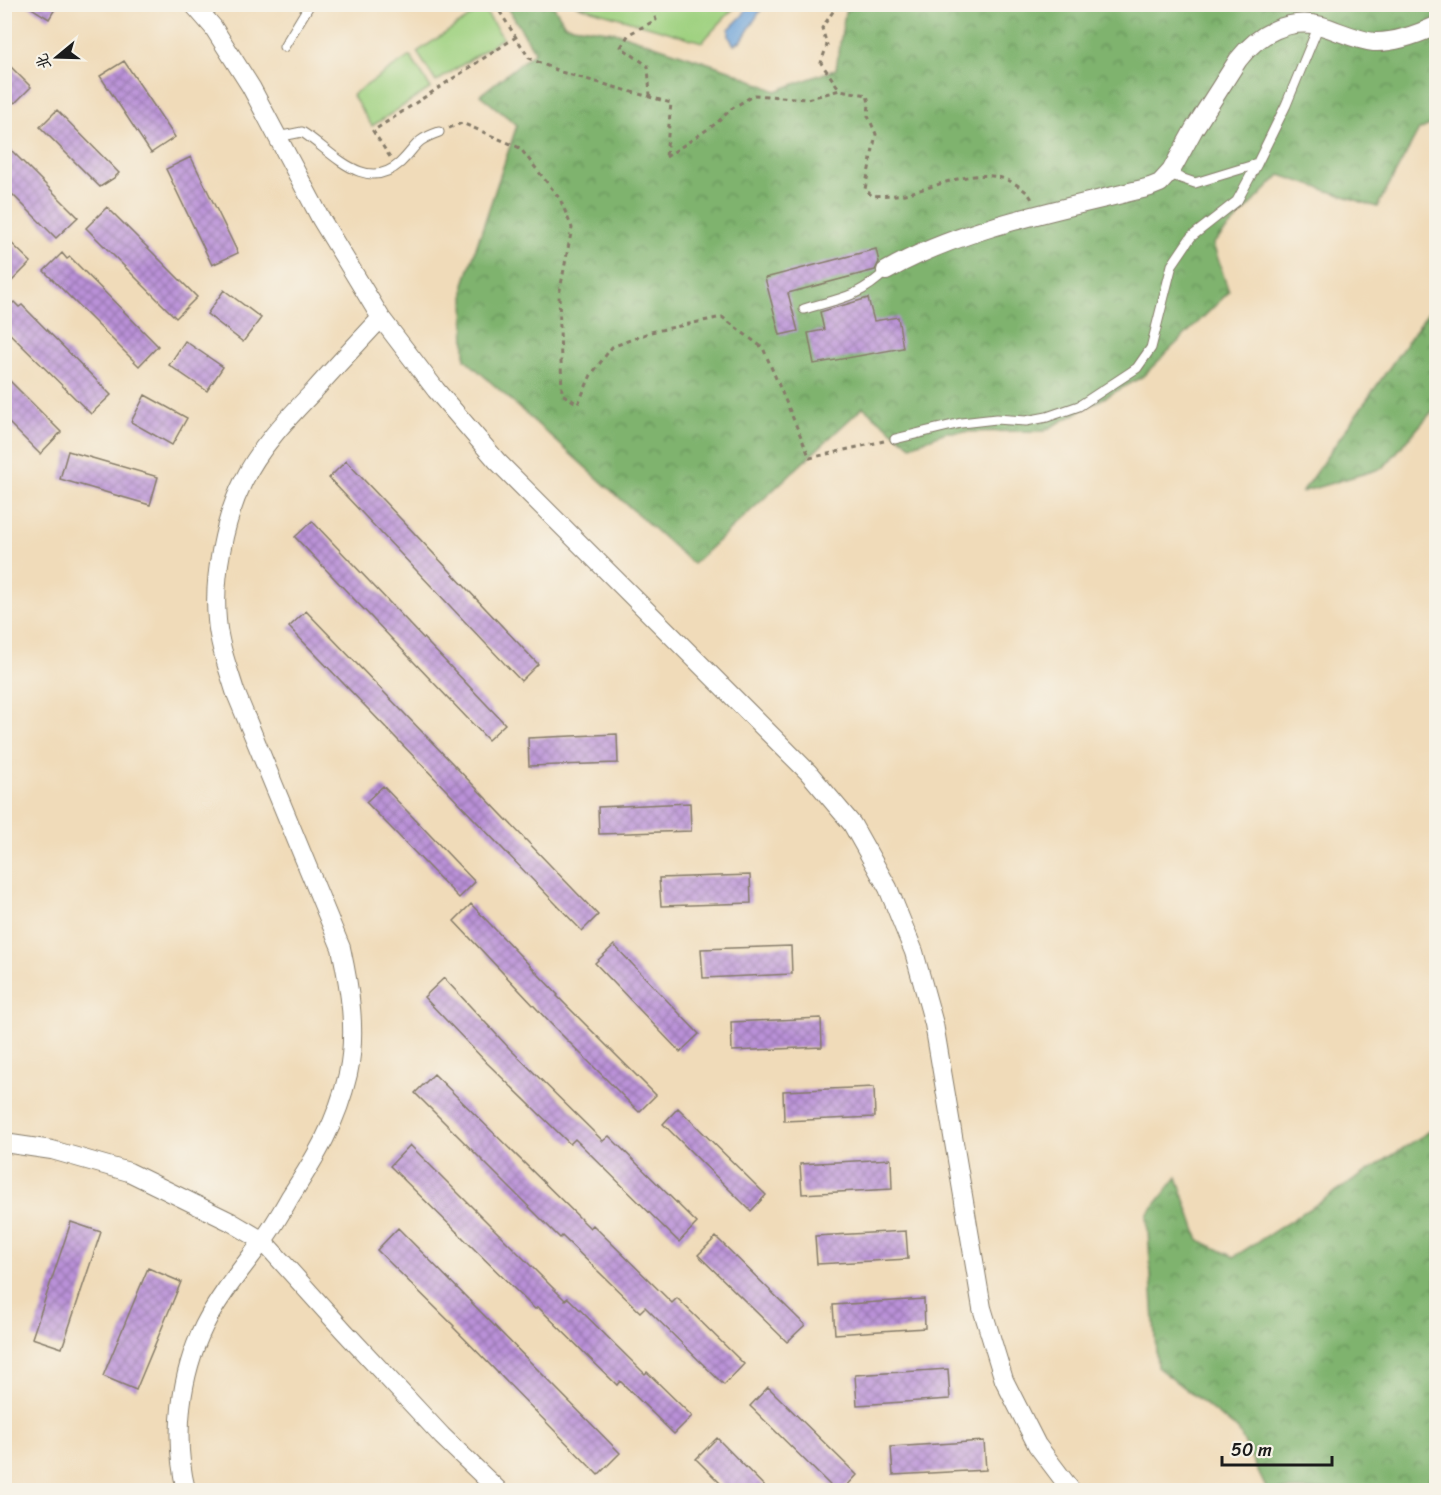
<svg xmlns="http://www.w3.org/2000/svg" width="1441" height="1495" viewBox="0 0 1441 1495" font-family="Sriracha,'LXGW WenKai TC',sans-serif">
  <style>
    .forest { fill: url(#forest-crowns); stroke: #4e6845; stroke-width: 1.5 }
    .park { fill: #9fd180; stroke: #5e764e; stroke-width: 1.5 }
    .water { fill: #6ba1d8; stroke: #445e7a; stroke-width: 1.5 }
    .building { fill: url(#building-cross-hatch) }
    .lines { fill: none; stroke-linecap: round; stroke-linejoin: round }
    .service-casing { stroke: #867c6a; stroke-width: 11 }
    .minor-casing { stroke: #867c6a; stroke-width: 20 }
    .path { stroke: #867c6a; stroke-width: 3; stroke-dasharray: 4.5 4.5; stroke-linecap: butt }
    .service { stroke: #fff; stroke-width: 9 }
    .minor { stroke: #fff; stroke-width: 18 }
  </style>
  <defs>
    <pattern id="forest-crowns" width="20" height="18" patternUnits="userSpaceOnUse" patternTransform="scale(1.5)"><rect width="20" height="18" fill="#7fb36e"/><path d="M2 6a3 3 0 1 1 6 0M12 15a3 3 0 1 1 6 0" fill="none" stroke="#67915a"/></pattern>
    <pattern id="building-cross-hatch" width="8" height="8" patternUnits="userSpaceOnUse" patternTransform="scale(1.5)"><rect width="8" height="8" fill="#ba91d8"/><path d="M0 0l8 8M0 8l8-8" fill="none" stroke="#9676ae"/></pattern>
  </defs>
  <rect width="100%" height="100%" fill="#f7f3e8"/>
  <filter id="ink" filterUnits="userSpaceOnUse"><feTurbulence type="fractalNoise" baseFrequency=".0167" numOctaves="2"/><feDisplacementMap in="SourceGraphic" scale="12" xChannelSelector="R" yChannelSelector="G"/><feConvolveMatrix kernelMatrix="1 2 1 2 8 2 1 2 1" color-interpolation-filters="sRGB"/></filter>
  <filter id="wash" filterUnits="userSpaceOnUse"><feTurbulence type="fractalNoise" baseFrequency=".008" numOctaves="4" result="noise"/><feDisplacementMap in="SourceGraphic" scale="24" xChannelSelector="R" yChannelSelector="G"/><feGaussianBlur stdDeviation="1.35" result="paint"/><feColorMatrix in="noise" values="0 0 0 0 0 0 0 0 0 0 0 0 0 0 0 0 0 1.4 0 .05"/><feComposite in="paint" operator="in"/></filter>
  <g filter="url(#wash)">
    <rect width="100%" height="100%" fill="#f0dbb9"/>
    <path class="forest" d="M506,5H553L565,25L615,32L729,70L776,91L836,69L845,12L858,5H1436V122L1419,130L1377,207L1280,175L1213,244L1229,292L1142,377L1044,431L946,432L911,446L863,407L693,564L465,359L464,284L517,125L480,95L535,52Z
      M1436,301V407L1383,468L1302,492Z
      M1436,1127V1490H1267L1238,1430L1157,1367L1147,1215L1177,1177L1199,1240L1234,1257Z"/>
    <path class="park" d="M575,5H737L702,42Z
      M483,8L503,38L436,82L417,52Z
      M410,56L431,88L372,126L352,95Z"/>
    <path class="water" d="M748,5H764L742,40L734,45L729,37V29L743,15Z"/>
    <g id="blocks">
      <path class="building" d="M25,4H58L49,19Z
        M4,60L31,87L15,103L4,93Z
        M124,61L175,137L151,153L100,76Z
        M57,110L119,173L114,178L100,187L40,127Z
        M4,143L78,217L56,238L4,186Z
        M191,157L238,253L212,265L166,169Z
        M107,207L197,297L176,318L86,228Z
        M4,236L31,262L4,289Z
        M876,249L879,262L875,270L788,293L798,331L780,335L765,278Z
        M62,253L67,259L70,257L158,346L139,366L44,271Z
        M224,290L261,318L243,342L207,314Z
        M868,298L874,321L898,317L903,348L814,364L808,333L824,330L820,312Z
        M14,302L19,307L22,305L111,395L91,414L4,328V311Z
        M185,341L223,367L207,391L169,365Z
        M4,375L61,432L40,454L4,418Z
        M145,395L187,418L172,445L131,422Z
        M68,451L158,477L150,505L60,479Z
        M346,461L538,664L521,681L329,478Z
        M312,521L505,724L488,740L295,537Z
        M306,611L598,915L582,931L289,627Z
        M617,734L618,763L529,766L528,738Z
        M383,786L475,882L459,898L366,802Z
        M690,803L691,831L599,834L598,807Z
        M750,875L751,903L661,906L659,878Z
        M471,904L558,995L557,996L656,1095L639,1112L551,1024L454,921Z
        M614,945L699,1034L680,1052L595,963Z
        M791,946L792,974L703,978L701,949Z
        M444,978L510,1049L603,1141L609,1136L697,1223L679,1242L575,1139L570,1144L487,1063L424,997Z
        M821,1018L822,1047L732,1051L731,1022Z
        M434,1074L590,1228L593,1225L672,1303L677,1298L744,1364L724,1385L645,1307L640,1312L562,1236L560,1238L415,1093Z
        M874,1087L875,1117L784,1121L783,1091Z
        M678,1108L766,1195L751,1211L663,1124Z
        M410,1145L565,1300L568,1298L645,1374L647,1372L692,1416L674,1434L620,1381L617,1385L538,1307L535,1309L390,1166Z
        M891,1159L892,1189L802,1194L800,1164Z
        M71,1222L101,1232L62,1348L32,1338Z
        M398,1228L620,1453L598,1475L453,1327L454,1326L377,1250Z
        M906,1231L908,1259L817,1264L815,1236Z
        M716,1237L805,1325L787,1342L698,1255Z
        M148,1268L181,1282L136,1390L103,1376Z
        M924,1299L925,1328L835,1334L833,1305Z
        M948,1369L950,1399L857,1405L855,1375Z
        M768,1387L857,1475L842,1491H836L750,1406Z
        M717,1438L769,1491H728L696,1459Z
        M984,1441L986,1470L893,1475L891,1447Z"/>
    </g>
  </g>
  <g filter="url(#ink)">
    <use href="#blocks" fill-opacity="0" stroke="#867c6a" stroke-width="1.5"/>
    <g class="lines">
      <g class="service-casing">
        <path id="service" d="M284,47L310,4
          M277,137L302,132C330,149 364,195 400,163C417,147 413,141 439,132
          M1169,174L1195,183L1257,164
          M804,309C838,299 860,297 886,271
          M895,439L961,423L996,419L1026,421L1047,417L1079,406L1137,368L1151,348L1172,265L1191,237L1237,201L1257,164L1286,105L1319,25"/>
      </g>
      <g class="minor-casing">
        <path id="minor" d="M193,4L213,27L251,87L321,219L381,318L436,390L497,461L808,772L852,824L888,888L914,952L934,1024L982,1308L1004,1380L1037,1445L1071,1490
          M886,271C962,227 1064,209 1150,187L1160,183L1171,171L1194,129L1238,60C1258,34 1289,17 1322,26C1339,31 1356,40 1374,42C1395,43 1418,34 1436,26
          M4,1143L52,1150L129,1172L231,1222L263,1241L344,1331L442,1436L498,1490
          M186,1490C173,1437 180,1375 204,1326C219,1296 241,1270 261,1243C272,1229 281,1213 290,1197C316,1157 337,1122 348,1074C357,1032 350,989 341,948L235,691C228,668 219,645 217,620C213,578 224,520 243,482C259,448 287,419 313,392C335,367 358,343 381,318"/>
      </g>
      <path class="path" d="M495,4L529,58L561,72L671,103L666,157
        M838,4L822,28L827,45L821,63L840,90
        M650,96L648,66L621,47L629,34L656,20L651,4
        M449,128L462,123L520,148L560,199L572,228L559,295L562,394L578,404L591,375L612,347L651,332L722,317L763,348L810,458L884,441
        M390,157L373,131L516,37
        M666,157L717,123L731,109L754,95L807,99L840,90L867,95L869,103L868,116L876,134L865,189L872,196C884,195 898,196 909,193C946,184 985,162 1020,187C1025,191 1030,194 1032,200"/>
      <use href="#service" class="service"/>
      <use href="#minor" class="minor"/>
    </g>
  </g>
  <rect width="1441" height="1495" fill="none" stroke="#f7f3e8" stroke-width="24"/>
  <g transform="translate(57 57) rotate(251)" stroke="#f7f3e8" stroke-width="4.5" paint-order="stroke">
  <path d="M0-4.5L10 22L0 15L-10 22Z" fill="#1c1c1c"/>
  <text y="-9" font-size="16" font-weight="bold" text-anchor="middle" fill="#1c1c1c">北</text>
  </g>
  <path d="M1222 1456v9h110v-9" fill="none" stroke="#1c1c1c" stroke-width="3"/>
  <text x="1231" y="1456" font-size="18" fill="#1c1c1c" stroke="#f7f3e8" stroke-width="4.5" paint-order="stroke">50 m</text>
</svg>
